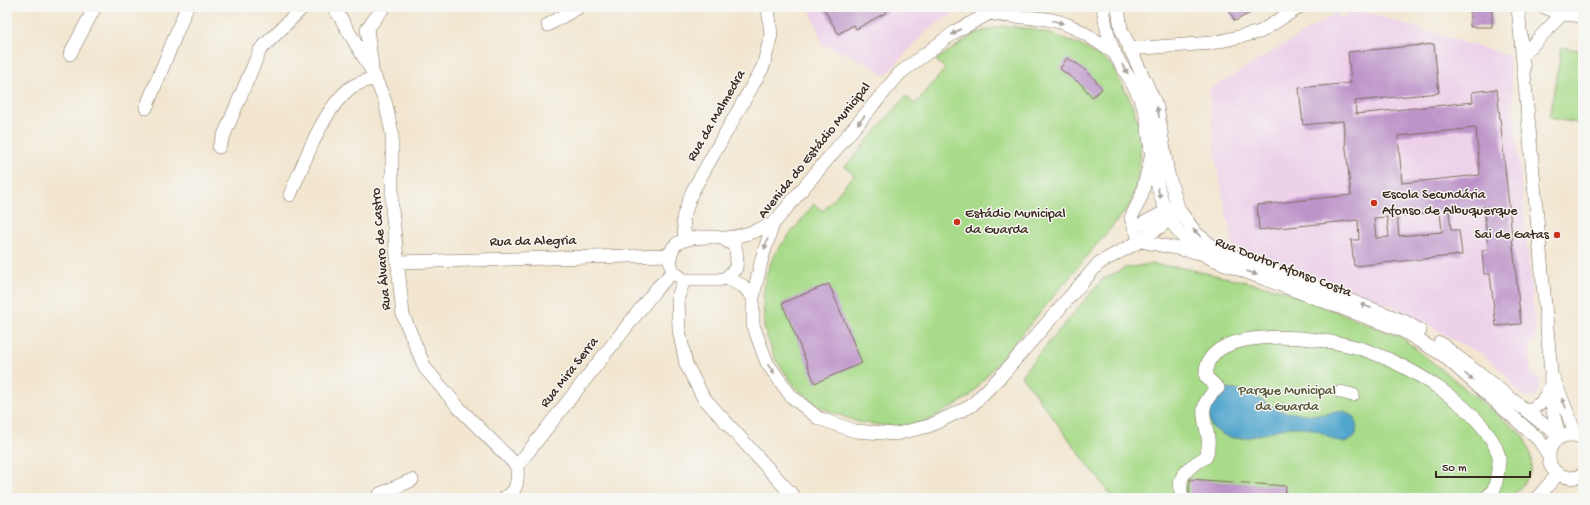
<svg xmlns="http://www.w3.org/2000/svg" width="1590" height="505" viewBox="0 0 1590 505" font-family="'Gochi Hand',sans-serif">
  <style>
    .built { fill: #edd1e9 }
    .green { fill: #a8db89; stroke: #728254 }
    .water { fill: #51a6cd; stroke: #466876 }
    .building { fill: #bd94c9; fill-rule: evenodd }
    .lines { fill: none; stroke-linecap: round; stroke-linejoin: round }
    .street-casing { stroke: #7b6c5c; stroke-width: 14 }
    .street { stroke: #fff; stroke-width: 13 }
    .oneway { fill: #a79f9a }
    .poi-dot { fill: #c8321e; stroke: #f6f6f2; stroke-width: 1.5 }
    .labels { text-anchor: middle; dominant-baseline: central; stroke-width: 3; stroke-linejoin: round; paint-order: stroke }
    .street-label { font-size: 14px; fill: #3b2a1e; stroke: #f6f6f2 }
    .poi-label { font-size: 14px; fill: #3b2a1e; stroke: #f6f6f2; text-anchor: start }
    .park-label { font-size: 14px; fill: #565639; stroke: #f6f6f2 }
  </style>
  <rect width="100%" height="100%" fill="#f6f6f2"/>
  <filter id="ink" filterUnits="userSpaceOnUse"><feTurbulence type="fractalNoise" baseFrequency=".025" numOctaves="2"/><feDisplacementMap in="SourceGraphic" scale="8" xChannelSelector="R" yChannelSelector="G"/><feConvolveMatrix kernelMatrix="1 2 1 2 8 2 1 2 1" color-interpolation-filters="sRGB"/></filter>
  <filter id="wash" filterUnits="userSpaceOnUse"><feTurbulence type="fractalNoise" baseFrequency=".012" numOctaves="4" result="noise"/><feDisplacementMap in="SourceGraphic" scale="16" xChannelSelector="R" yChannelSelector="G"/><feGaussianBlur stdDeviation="0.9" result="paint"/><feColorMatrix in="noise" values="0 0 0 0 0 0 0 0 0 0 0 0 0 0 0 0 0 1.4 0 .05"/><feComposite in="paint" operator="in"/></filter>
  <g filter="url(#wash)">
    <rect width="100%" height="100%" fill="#f2e6d0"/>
    <path class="built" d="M809,7H965L939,22L924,33L885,76L870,65L850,55L823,45Z
      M1358,7L1362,11L1509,56L1536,337L1529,343L1531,374L1540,380V390L1536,396L1526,398L1516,390L1506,375L1483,354L1454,340L1411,314L1233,246L1216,160L1209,90L1336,13L1340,18Z"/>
    <path class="green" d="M1003,26C1036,28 1067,36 1095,54C1099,56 1104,59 1108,62C1113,66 1116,74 1119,80C1146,122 1145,159 1130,205L969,397L928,421L896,427L858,422L822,408L797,389L775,359L764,328L763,297L766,275L775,253L814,204L823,211L854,175L845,167L906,96L915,104L945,69L936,60L976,33Z
      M1562,47L1583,51V124L1549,118Z
      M1151,264L1183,268L1282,290L1401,337L1523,435C1537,467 1534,473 1511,498H1113L1021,375L1103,279L1125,268Z"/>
    <path class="water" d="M1225,389L1247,391L1271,406L1284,412L1317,415L1344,411L1355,417C1357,426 1359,437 1349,441C1339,446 1329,436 1320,432C1315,429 1306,428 1299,427C1275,425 1247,446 1224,435C1219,433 1215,429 1211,426C1205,406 1208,400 1225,389Z"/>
    <g id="blocks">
      <path class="building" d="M823,7H888L885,9L887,12L856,29L854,25L838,34Z
        M1227,7H1261L1235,21Z
        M1470,7H1492V27H1470Z
        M1434,44L1439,93L1355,101L1356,114L1473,102L1472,92L1497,89L1521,324L1496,326L1490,274H1484L1482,251L1488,250L1484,207L1449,211L1451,230H1459L1462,255L1354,266L1351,240H1359L1358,220L1259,230L1257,205L1351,195L1343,121L1303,125L1299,88L1351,83L1348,52ZM1476,128L1480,175L1402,183L1398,136ZM1440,212L1442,232L1399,236L1397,216ZM1387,217L1389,237L1376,238L1374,218Z
        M1067,58L1079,65L1092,76L1102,89L1092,97L1082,85L1060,69Z
        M829,284L862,363L815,383L782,303Z
        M1190,479L1286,486L1285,498H1189Z"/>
    </g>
  </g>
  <g filter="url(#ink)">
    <use href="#blocks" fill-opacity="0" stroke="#7b6c5c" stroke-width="1"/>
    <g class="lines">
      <g class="street-casing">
        <path id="street" d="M334,7L372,71L385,101L392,133V209L403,315L425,368L460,409L517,466
          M994,7L990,13L956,31L900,73L773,224L762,258L753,297V325L767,363L791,396L818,418L855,431L896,434L929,426L971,406L1002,375L1099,263L1140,241L1200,253
          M1103,7C1105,23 1108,39 1115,54C1125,73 1139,90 1145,111C1148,121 1148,133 1150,144C1157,192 1165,235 1212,259L1403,331L1443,355L1539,440L1549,456
          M1118,7L1121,29L1157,107L1168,174L1179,210L1196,233L1216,249L1406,322L1420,331
          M1518,7L1551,372C1550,394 1552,416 1560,437
          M1544,7L1562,14
          M990,13C1008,18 1027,16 1046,19C1072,22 1093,39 1115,53
          M548,25L579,7
          M1129,49L1212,43L1260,32L1299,7
          M70,54L95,7
          M1523,55L1562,14L1583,16
          M372,66L367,29L384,7
          M146,108L187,7
          M219,147L260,50L303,7
          M1151,158L1141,197L1131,218L1140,241L1164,224L1167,216
          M290,195C305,162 321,112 350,88C356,83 367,81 375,77
          M1134,228L1159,215L1167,216
          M685,239L683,218L692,192L763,67L771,35L768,7
          M724,239L735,246L737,257L736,268L726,278L718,280H684L673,272C662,239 688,237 713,237C717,237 721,239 725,238C741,237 758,230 773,224
          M397,262L670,255
          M726,278L743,286L753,297
          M684,280L678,297L679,330L686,364L703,397L795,498
          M1440,343L1560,437
          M1554,379L1576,435
          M1341,392L1353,395
          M1528,411L1541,403L1550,388
          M1583,438C1568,431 1549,437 1549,456C1548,474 1569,483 1583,474
          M383,498L380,494L412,480
          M504,498C518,492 518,480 517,466L657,288L673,272
          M1183,498C1174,477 1188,467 1206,457C1216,427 1188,412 1218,388L1206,377C1201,320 1330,338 1362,349C1406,363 1485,409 1499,456C1500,461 1496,484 1494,489C1492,492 1489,495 1486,498
          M1537,498L1558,474"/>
      </g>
      <use href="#street" class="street"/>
    </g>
    <defs><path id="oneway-solid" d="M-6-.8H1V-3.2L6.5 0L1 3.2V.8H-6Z"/></defs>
    <g class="oneway">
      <use href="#oneway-solid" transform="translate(1058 22) rotate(15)"/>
      <use href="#oneway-solid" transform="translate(956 32) rotate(147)"/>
      <use href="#oneway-solid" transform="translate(1125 69) rotate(58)"/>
      <use href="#oneway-solid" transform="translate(1158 112) rotate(-102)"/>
      <use href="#oneway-solid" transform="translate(861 120) rotate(130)"/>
      <use href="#oneway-solid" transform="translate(1159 193) rotate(75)"/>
      <use href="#oneway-solid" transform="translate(1197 233) rotate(-136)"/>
      <use href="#oneway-solid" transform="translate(766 244) rotate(108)"/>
      <use href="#oneway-solid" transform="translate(1252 273) rotate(20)"/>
      <use href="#oneway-solid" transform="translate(1366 306) rotate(-159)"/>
      <use href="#oneway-solid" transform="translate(771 369) rotate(53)"/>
      <use href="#oneway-solid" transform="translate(1469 377) rotate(41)"/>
      <use href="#oneway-solid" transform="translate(1564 403) rotate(-112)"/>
    </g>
  </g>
  <g class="poi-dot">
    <circle cx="1374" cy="203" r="4"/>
    <circle cx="957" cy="222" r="4"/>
    <circle cx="1557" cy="235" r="4"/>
  </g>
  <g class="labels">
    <g class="street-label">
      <text transform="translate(717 116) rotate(-60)">Rua da Malmedra</text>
      <text transform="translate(815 151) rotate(-51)">Avenida do Estádio Municipal</text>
      <text transform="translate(533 242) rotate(-1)">Rua da Alegria</text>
      <text transform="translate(382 249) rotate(-95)">Rua Álvaro de Castro</text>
      <text transform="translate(1283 268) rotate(21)">Rua Doutor Afonso Costa</text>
      <text transform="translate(570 373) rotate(-52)">Rua Mira Serra</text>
    </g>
    <g class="poi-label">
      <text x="1382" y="195">Escola Secundária<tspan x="1382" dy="16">Afonso de Albuquerque</tspan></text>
      <text x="965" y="214">Estádio Municipal<tspan x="965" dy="16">da Guarda</tspan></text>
      <text x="1549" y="235" text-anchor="end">Sai de Gatas</text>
    </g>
    <g class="park-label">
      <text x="1287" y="391">Parque Municipal<tspan x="1287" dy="16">da Guarda</tspan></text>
    </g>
  </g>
  <rect width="1590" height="505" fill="none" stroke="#f6f6f2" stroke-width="24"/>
  <path d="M1436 471v6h94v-6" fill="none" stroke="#3b2a1e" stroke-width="2"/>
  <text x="1442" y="471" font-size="12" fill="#3b2a1e" stroke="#f6f6f2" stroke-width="3" paint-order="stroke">50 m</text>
</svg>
